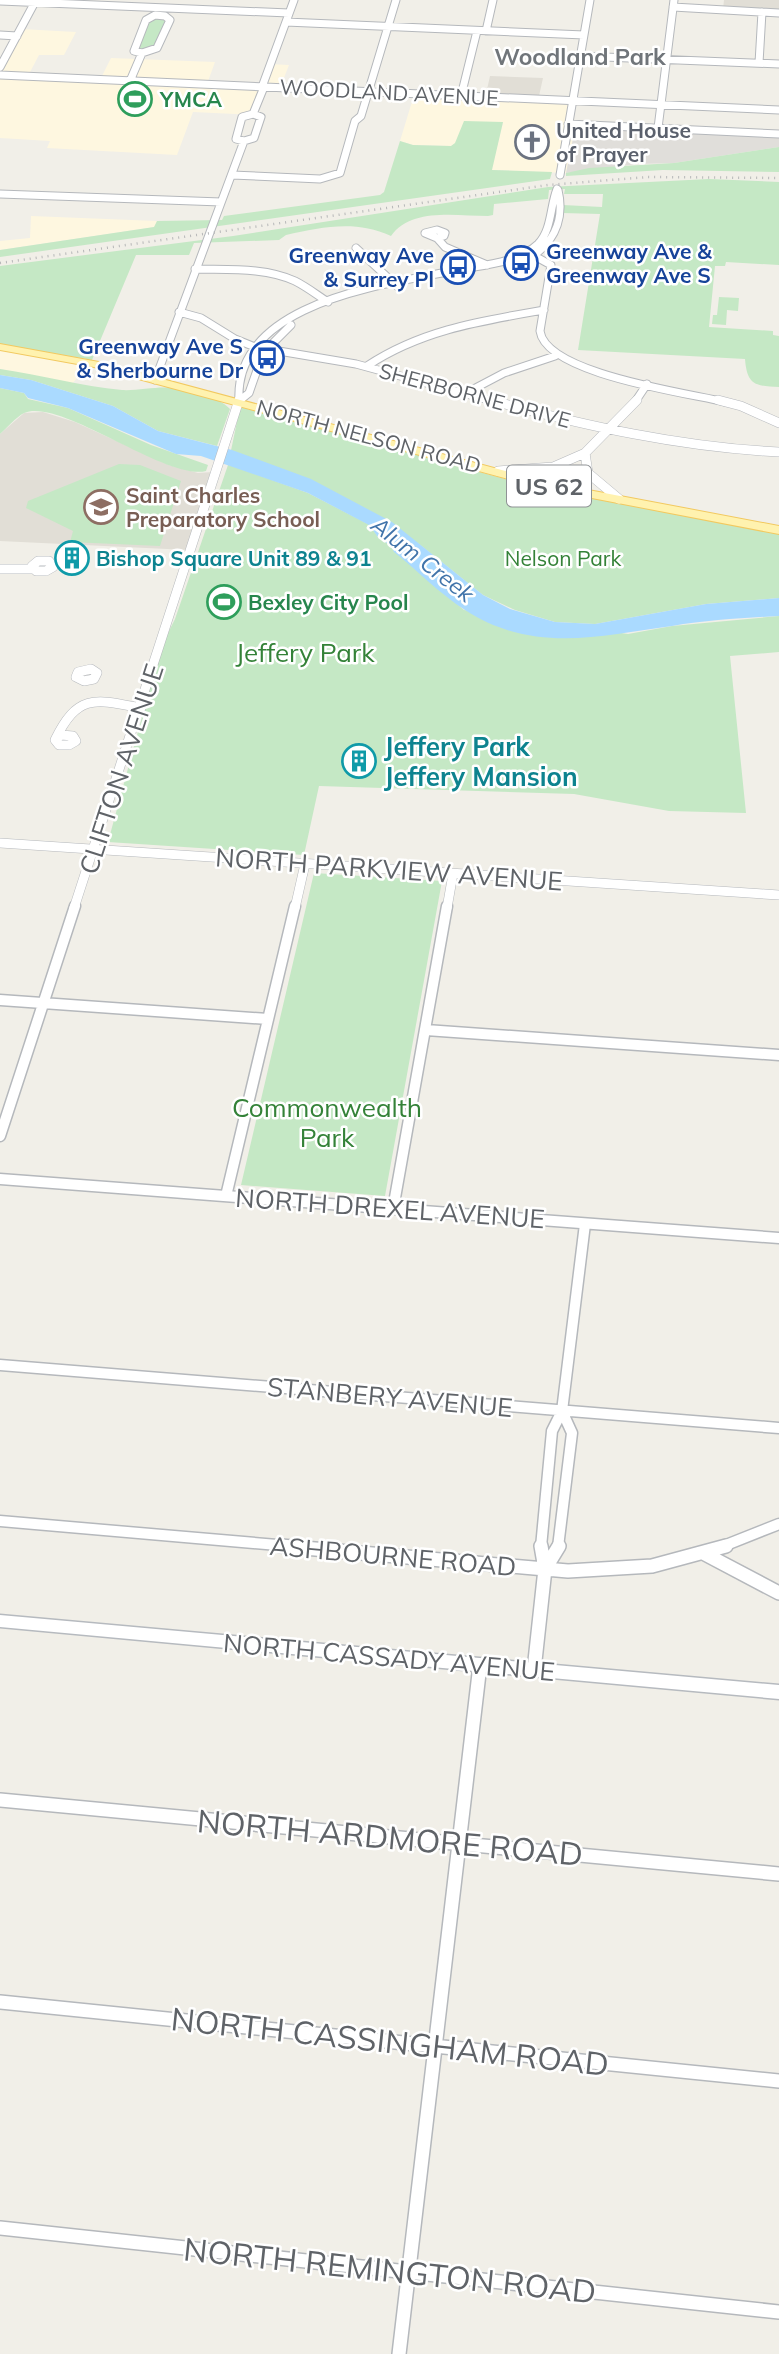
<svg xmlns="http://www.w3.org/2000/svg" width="779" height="2354" viewBox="0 0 779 2354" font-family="Mulish,sans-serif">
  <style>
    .commercial { fill: #fef7e0 }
    .industrial { fill: #e0deda }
    .education { fill: #e1ded6 }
    .green { fill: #c5e8c5 }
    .water { fill: #aadaff }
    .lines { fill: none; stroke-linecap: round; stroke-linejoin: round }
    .street-far3-casing { stroke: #b5b8bc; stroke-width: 9 }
    .street-far2-casing { stroke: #b5b8bc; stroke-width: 10 }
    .street-far1-casing { stroke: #b5b8bc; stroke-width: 13 }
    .street-casing { stroke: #b5b8bc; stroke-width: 16 }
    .secondary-casing { stroke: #b6babf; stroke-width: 3 }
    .primary-casing { stroke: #f2c960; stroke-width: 2 }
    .street-far3 { stroke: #fff; stroke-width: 7 }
    .street-far2 { stroke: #fff; stroke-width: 9 }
    .street-far1 { stroke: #fff; stroke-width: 10 }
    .street { stroke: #fff; stroke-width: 13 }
    .secondary { fill: #fff; fill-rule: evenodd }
    .primary { fill: #fff2af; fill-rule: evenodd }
    .rail { stroke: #b6b7b8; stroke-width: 2.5; stroke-dasharray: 1 5; stroke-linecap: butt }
    .labels { text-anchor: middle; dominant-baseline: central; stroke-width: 5; stroke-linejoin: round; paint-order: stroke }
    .far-street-label { font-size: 21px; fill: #5f6368; stroke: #fff }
    .far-leisure-label { font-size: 21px; font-weight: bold; fill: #27864d; stroke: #fff; text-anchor: start }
    .far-worship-label { font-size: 21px; font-weight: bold; fill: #5b616d; stroke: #fff; text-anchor: start }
    .far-transit-label { font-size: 21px; font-weight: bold; fill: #164399; stroke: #fff; text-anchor: end }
    .far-education-label { font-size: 21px; font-weight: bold; fill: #785e54; stroke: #fff; text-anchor: start }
    .far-culture-label { font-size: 21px; font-weight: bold; fill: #0d838f; stroke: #fff; text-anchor: start }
    .far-park-label { font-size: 21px; fill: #348238; stroke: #fff }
    .far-neighbourhood-label { font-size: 23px; font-weight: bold; fill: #70757a; stroke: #fff }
    .far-water-label { font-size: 23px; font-style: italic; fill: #4174aa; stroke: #fff }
    .shield { fill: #fff; stroke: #8f9295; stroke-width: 2 }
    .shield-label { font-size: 24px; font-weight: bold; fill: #5f6368 }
    .park-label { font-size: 26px; fill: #348238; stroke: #fff }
    .culture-label { font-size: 26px; font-weight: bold; fill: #0d838f; stroke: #fff; text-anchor: start }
    .street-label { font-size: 26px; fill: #5f6368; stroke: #fff }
    .near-street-label { font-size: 32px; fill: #5f6368; stroke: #fff }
  </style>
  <rect width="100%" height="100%" fill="#f1efe8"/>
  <path class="commercial" d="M21,29L76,32L64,55H39L28,76L100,80L111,58L215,62L207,84L260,87L268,64L289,65L280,88H265L256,115L193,112L177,155L47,148L50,141L0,138V68Z
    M414,95L573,102L569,123L576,124L566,173L491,170L503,123L451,146L413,145L400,141Z
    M31,216L157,221L155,227L0,250V241L30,238Z
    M0,344L92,360L72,384L0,369Z"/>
  <path class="industrial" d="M576,124L779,134V147L674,163L637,164L566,173Z"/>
  <path class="education" d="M724,0H779V11L723,9Z
    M490,76L543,78L539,96L486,94Z
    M43,412L75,422L169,465L198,473L213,472L188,550L0,541V434L24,413Z"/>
  <path class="green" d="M154,17L167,20L154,48L145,51L137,48L150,19Z
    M464,121L503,122L492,170L552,172L550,179L0,257V250L154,227L157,221L222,220L224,216L380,195L384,192L400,141L413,145L451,146L455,143Z
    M779,147V172L663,170L566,176V173L589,168L674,163Z
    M709,179L779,182V265L726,262L725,266H715L709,327L773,331V335L779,336V387C755,386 747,385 745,359L578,350L600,214L562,213L563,205L602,207L603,194H564L565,189L549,190L548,199L494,204L493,215L488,216C457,216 411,207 391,236C356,220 322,227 286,235L279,240L194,243L189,255H136L92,360L0,344V266L233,236L548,187Z
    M719,297L739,298L738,311L727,310L726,325L712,324L713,315H717Z
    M0,369C41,375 81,386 122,390C136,391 160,386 170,388C187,392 219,396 230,409L217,446L158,431L113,406L31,380L0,375Z
    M0,388L24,393L28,399L68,408L151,445L208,465L206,471C166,481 60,397 24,413C16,417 7,428 0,434Z
    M240,407L539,488L779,534V598L706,604L595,624L555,622L515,610L483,595L419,544L349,505L233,466L308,493L370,525L378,537L391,545L464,610L628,634L672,626L779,616V652L730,656L746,813L669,811L574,794L319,786L304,855L108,842L161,647L175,619L228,465Z
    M119,464L140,465L181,481L160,546L70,542L73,531L26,508L28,501Z
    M314,873L442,881L385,1196L241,1185Z"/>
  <path class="water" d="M0,375L31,380L113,406L158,431L232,450L311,479L392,522L483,595L510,609L555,622L595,624L706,604L779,598V616C743,618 708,620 672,626C599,636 533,654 465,610C440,594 418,571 394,552L391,546L378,537L369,525L308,493L201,456L176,454L68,408L28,398L24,393L0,388Z"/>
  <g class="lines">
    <g class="street-far3-casing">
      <path id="street-far3" d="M0,1L289,13
        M673,7L779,13
        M155,15L165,16L170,20L157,48L142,53L134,51L146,20Z
        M286,22L584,35
        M486,31L493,0
        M0,35L17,36
        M580,56L779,64
        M759,63L762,12
        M0,67L36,0
        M0,75L779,110
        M130,81L142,53
        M262,87L294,0
        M461,96L477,31
        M253,114L261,117L254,138L244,141L236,139L242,117Z
        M253,114L264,87
        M568,124L779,134
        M658,128L674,0
        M232,175L320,179L340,173L355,121L361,116L396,0
        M560,175L590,0
        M0,194L221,202
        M437,230L445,233L444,236L437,238L425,233Z
        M437,238L445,247L487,265
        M356,248L398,287
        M529,253L551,265L540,331C546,374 688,393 725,402
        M537,253C557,237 564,215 558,190
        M195,269C227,270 265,267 295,281C307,287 317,295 328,302
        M179,312L201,318L235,339L255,347L356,364L496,402
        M367,366C421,330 481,321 544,310
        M155,380L244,141
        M466,393L504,373L555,356
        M239,401L249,393L263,353L291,325
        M239,402C233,301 386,285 457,270C483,265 518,263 538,244C552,230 550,206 557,189
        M635,402L647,384"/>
    </g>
    <g class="street-far2-casing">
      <path id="street-far2" d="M490,400C586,426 680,447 779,452
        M718,400L741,406L779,423
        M498,471L553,467L585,453
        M619,499L588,473L585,453L637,400
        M38,561H49L53,567L46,571H36L32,566Z
        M0,569H34
        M91,669L97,673L94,679L84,681L76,677L78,672Z
        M61,735L73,736L76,741L69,745H59L55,740Z
        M55,740C78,693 95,699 141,708
        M0,843L779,895
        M74,908L239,400
        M295,908L305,864
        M447,908L453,874"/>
    </g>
    <g class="street-far1-casing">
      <path id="street-far1" d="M0,1000L268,1019
        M426,1030L779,1055
        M0,1136L75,906
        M0,1179L779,1238
        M226,1196L295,906
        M393,1209L447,906
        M0,1365L779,1428
        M0,1521L301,1547
        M541,1547L552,1431L562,1411L585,1224
        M558,1547L572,1433L562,1411
        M721,1547L779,1524"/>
    </g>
    <g class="street-casing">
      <path id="street" d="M281,1546L568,1571L652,1566L726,1546
        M705,1554L779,1593
        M545,1569L559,1546
        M534,1670L545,1569L541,1546
        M0,1800L779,1874
        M0,2002L779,2081
        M0,2228L779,2312
        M399,2354L480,1665"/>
    </g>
    <g class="secondary-casing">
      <path id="secondary" d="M0,1615L779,1685V1699L0,1627Z"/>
    </g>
    <g class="primary-casing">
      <path id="primary" d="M0,344L99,362L546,482L779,526V534L545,489L94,367L0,350Z"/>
    </g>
    <use href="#street-far3" class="street-far3"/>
    <use href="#street-far2" class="street-far2"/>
    <use href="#street-far1" class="street-far1"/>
    <use href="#street" class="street"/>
    <use href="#secondary" class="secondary"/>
    <use href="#primary" class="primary"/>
    <path class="rail" d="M0,263L548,185L648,177L779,178"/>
  </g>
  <defs>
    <g id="stadium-ring" transform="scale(1.75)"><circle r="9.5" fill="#fff" stroke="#2e9e5b" stroke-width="1.5"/><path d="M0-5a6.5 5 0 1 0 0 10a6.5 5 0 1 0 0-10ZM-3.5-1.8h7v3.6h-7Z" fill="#2e9e5b"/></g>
    <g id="church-ring" transform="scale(1.75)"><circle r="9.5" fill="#fff" stroke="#6b7280" stroke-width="1.5"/><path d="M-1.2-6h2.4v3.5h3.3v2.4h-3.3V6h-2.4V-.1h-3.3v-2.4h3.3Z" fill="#6b7280"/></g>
    <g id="bus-ring" transform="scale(1.75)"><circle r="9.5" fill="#fff" stroke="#1a4fb4" stroke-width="1.5"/><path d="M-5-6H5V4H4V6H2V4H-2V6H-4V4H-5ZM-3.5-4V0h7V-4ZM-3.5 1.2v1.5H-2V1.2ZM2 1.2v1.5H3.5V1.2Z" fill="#1a4fb4"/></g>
    <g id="school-ring" transform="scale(1.75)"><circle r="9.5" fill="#fff" stroke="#8d6e63" stroke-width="1.5"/><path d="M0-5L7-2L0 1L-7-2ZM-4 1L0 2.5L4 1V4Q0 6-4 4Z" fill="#8d6e63"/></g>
    <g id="building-ring" transform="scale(1.75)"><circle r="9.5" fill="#fff" stroke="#0f9aa8" stroke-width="1.5"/><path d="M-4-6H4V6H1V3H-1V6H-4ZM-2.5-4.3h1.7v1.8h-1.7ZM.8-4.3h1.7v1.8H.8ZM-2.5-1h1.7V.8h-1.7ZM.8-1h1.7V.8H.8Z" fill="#0f9aa8"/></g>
  </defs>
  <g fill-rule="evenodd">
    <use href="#stadium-ring" x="135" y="99"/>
    <use href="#church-ring" x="532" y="142"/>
    <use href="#bus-ring" x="521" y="263"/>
    <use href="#bus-ring" x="458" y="267"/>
    <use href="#bus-ring" x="267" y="358"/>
    <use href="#school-ring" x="101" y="507"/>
    <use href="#building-ring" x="72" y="558"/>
    <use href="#stadium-ring" x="224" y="602"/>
    <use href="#building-ring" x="359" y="761"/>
  </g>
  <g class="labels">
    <g class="far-street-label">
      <text transform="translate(389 92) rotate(3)">WOODLAND AVENUE</text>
      <text transform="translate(475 395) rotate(15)">SHERBORNE DRIVE</text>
      <text transform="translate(369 436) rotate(15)">NORTH NELSON ROAD</text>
    </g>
    <g class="far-leisure-label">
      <text x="160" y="99">YMCA</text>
      <text x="248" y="602">Bexley City Pool</text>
    </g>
    <g class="far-worship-label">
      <text x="556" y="130">United House<tspan x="556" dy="24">of Prayer</tspan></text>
    </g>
    <g class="far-transit-label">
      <text x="546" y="251" text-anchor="start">Greenway Ave &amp;<tspan x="546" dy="24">Greenway Ave S</tspan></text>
      <text x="434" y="255">Greenway Ave<tspan x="434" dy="24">&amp; Surrey Pl</tspan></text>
      <text x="243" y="346">Greenway Ave S<tspan x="243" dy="24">&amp; Sherbourne Dr</tspan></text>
    </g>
    <g class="far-education-label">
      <text x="126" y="495">Saint Charles<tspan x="126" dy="24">Preparatory School</tspan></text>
    </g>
    <g class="far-culture-label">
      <text x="96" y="558">Bishop Square Unit 89 &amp; 91</text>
    </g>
    <g class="far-park-label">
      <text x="563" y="558">Nelson Park</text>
    </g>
    <g class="far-neighbourhood-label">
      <text x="580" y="56">Woodland Park</text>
    </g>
    <g class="far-water-label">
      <text transform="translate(423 559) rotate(38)">Alum Creek</text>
    </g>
    <rect class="shield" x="507" y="465.5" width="84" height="41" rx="5"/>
    <g class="shield-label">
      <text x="549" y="486">US 62</text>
    </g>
    <g class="park-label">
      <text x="305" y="652">Jeffery Park</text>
      <text x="327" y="1107">Commonwealth<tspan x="327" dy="30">Park</tspan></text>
    </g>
    <g class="culture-label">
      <text x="384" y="746">Jeffery Park<tspan x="384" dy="30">Jeffery Mansion</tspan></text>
    </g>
    <g class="street-label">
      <text transform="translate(121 769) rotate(-72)">CLIFTON AVENUE</text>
      <text transform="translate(389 869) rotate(4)">NORTH PARKVIEW AVENUE</text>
      <text transform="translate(390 1208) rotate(4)">NORTH DREXEL AVENUE</text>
      <text transform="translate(390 1397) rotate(5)">STANBERY AVENUE</text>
      <text transform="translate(393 1556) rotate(5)">ASHBOURNE ROAD</text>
      <text transform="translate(389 1657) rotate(5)">NORTH CASSADY AVENUE</text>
    </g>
    <g class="near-street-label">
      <text transform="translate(390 1837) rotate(5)">NORTH ARDMORE ROAD</text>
      <text transform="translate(390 2041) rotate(6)">NORTH CASSINGHAM ROAD</text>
      <text transform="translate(390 2270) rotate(6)">NORTH REMINGTON ROAD</text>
    </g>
  </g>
</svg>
